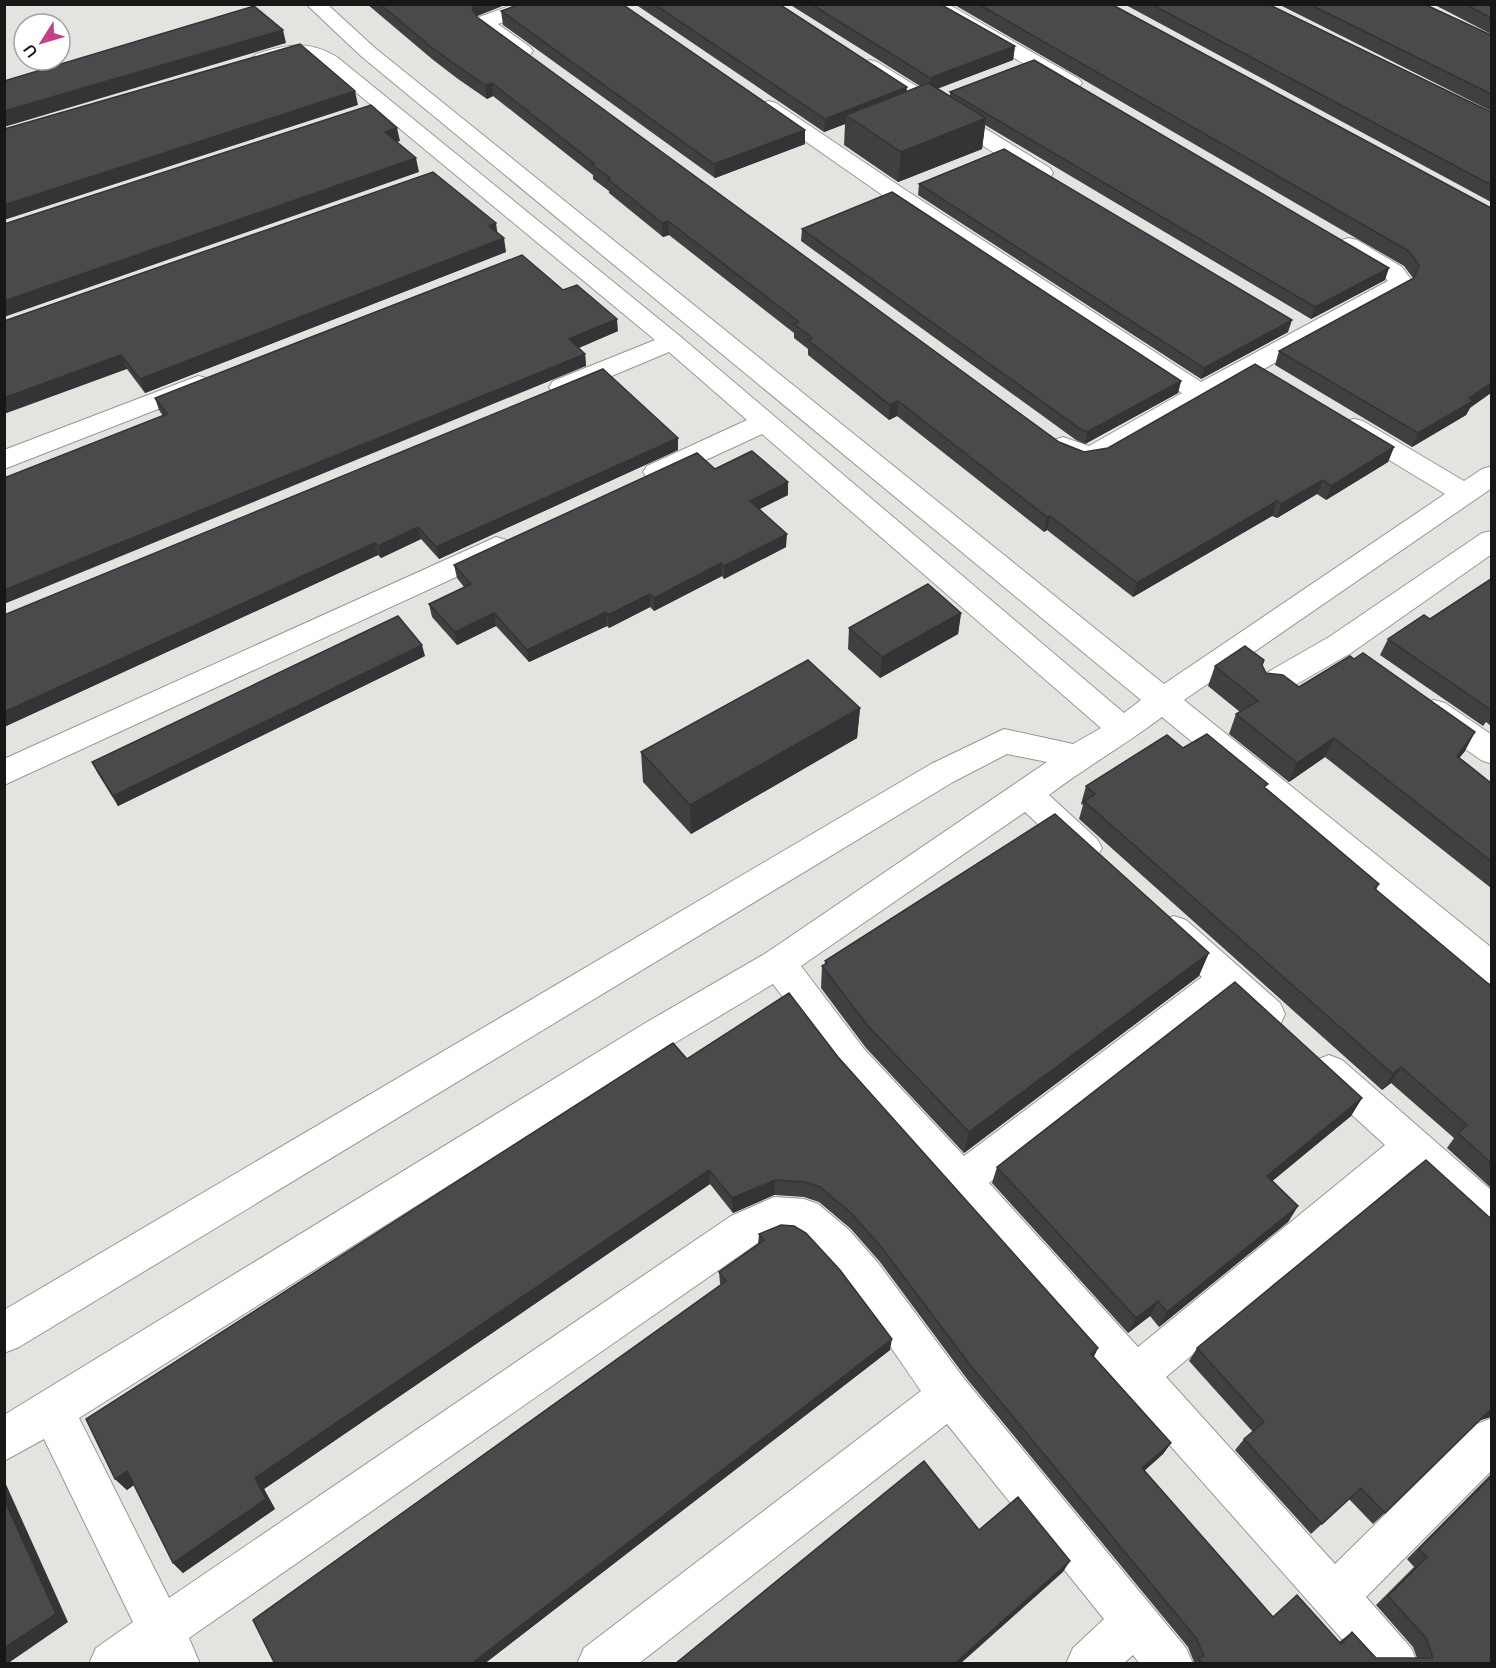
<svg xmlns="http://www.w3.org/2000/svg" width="1496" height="1668" viewBox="0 0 1496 1668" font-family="Mulish,sans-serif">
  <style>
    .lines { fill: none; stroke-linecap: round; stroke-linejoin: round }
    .minor-casing { stroke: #999795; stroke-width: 2 }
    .minor { fill: #fff; fill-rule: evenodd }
    .wall { fill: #403f41 }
    .shaded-wall { fill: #343335 }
    .building { fill: #4a494c; stroke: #343335; stroke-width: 1.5 }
  </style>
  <rect width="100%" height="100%" fill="#e5e3e0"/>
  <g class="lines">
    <g class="minor-casing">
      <path id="minor" d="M306,4H327L375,48L1164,684L1445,494L1345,433L1341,427L1345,421L1354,419L1363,421L1464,481L1482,469L1492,466V488L1184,700L1492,948V984L1480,979L1162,717C1125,745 1086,767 1049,795L1097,839L1102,848L1097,857L1085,861L1073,857L1025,812L801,966L864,1049L964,1156L1202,977L1162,940L1157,930L1162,920L1174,916L1186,920L1280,1003L1285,1014L1280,1025C1255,1034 1243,1015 1226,999L989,1183L1138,1347L1385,1145L1316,1082L1311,1071L1316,1060L1329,1055L1342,1060L1492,1191V1235L1478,1230L1412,1170L1166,1377L1335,1564L1477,1424L1492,1418V1470L1366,1597L1411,1648L1418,1664H1364L838,1071L773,984L673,1044L79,1418L169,1598L731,1216L774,1197L804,1199L818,1204L849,1230L878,1263L965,1380L1186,1648L1193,1664H1140L1133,1655L1123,1664H1066L1073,1648L1104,1619L947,1424L638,1664H577L584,1648L921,1391C901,1362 821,1242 794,1235C780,1231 771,1236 759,1242L189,1638L200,1664H89L96,1648L133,1622L44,1439L4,1461V1415L647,1022L766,953L1047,762L1007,754L953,782L19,1347L4,1353V1310L931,764L1004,729L1073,744L1101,728L762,434L667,478L657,481L647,478L643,472L647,466L747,420L669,352L571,393L562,395L553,393L549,387L553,381L655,340L323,65C288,45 282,69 256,62L253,58L256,54C288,45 306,39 337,57L681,337L1124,713L1141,700L361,56Z
        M515,4H544L542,8L498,24L530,47L533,51L530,55H516L480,29L476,21L479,17Z
        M924,4H948L1079,79L1082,83L1079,87L1072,89L1065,87L926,8Z
        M870,60L877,62L1050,168L1053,173L1050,178L1042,180L1034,178L863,70L860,66L863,62Z
        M769,101L776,103L904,189L1201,382L1388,281L1385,277L1341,250L1337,245L1341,240L1349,238L1357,240L1402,267L1412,281L1408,290L1209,399L1104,460L1082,464L1054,452L1050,446L1054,440L1063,437L1089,446L1182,393L888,199L762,111L758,107L762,103Z
        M198,376L207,378L211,384L207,390L4,469V450Z
        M1492,531V554L1351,653L1283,692L1272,695L1261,692L1257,684L1261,676L1329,637L1482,533Z
        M496,537L506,540L510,547L506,554L4,785V759Z
        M1434,700L1445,703L1492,735V764L1481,760L1423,719L1419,711L1423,703Z"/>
    </g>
    <use href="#minor" class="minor"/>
  </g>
  <path class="wall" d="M367,4H507L477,16V17L1059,442L1084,452L1394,447L1388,462L1326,500L1317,494L1277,518L1272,516L1133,597L1047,530L1044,532L897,416L889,420L808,355V349L794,338V333L669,235L663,237L609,193V191L593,179V175L493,96L487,99L458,79L432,59Z
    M635,4H779L907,91L920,86L789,4H940L1015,46L1013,60L938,88L950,96V92L1385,280L1311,319L985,125L982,149L898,182L844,145L845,124L824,132Z
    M953,4H1111L1489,207L1470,408L1466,415L1412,447L1275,365L1279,351L1413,278L1404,266Z
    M1124,4H1268L1491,112V202Z
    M1278,4H1424L1491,35V111Z
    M1433,4H1491V34Z
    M501,11L805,130V144L715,178L503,25Z
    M919,184L1288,332L1201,379L918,195Z
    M802,229L1181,381L1178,393L1085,444L1076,440L801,241Z
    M498,233L506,252L145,393L127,369L4,321Z
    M563,290L618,331L579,348L585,354L586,366L163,416L159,410L155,398Z
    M678,450L439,559L421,539L381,558L378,555L4,727V615Z
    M715,469L788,482V495L759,509L786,547L724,579L722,576L654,611L650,607L609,628L607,626L529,662L496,626L457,645L432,617L429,604L464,587L457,578L454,565Z
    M1491,579V726L1486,722L1483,726L1380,655L1388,639L1430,619Z
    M961,613L958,634L880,678L848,649L849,628Z
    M425,656L118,806L97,772L92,762Z
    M1262,665L1266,673L1299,687L1465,751L1459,758L1491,783V888L1325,757L1289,782L1229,734L1236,714L1240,712L1208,686L1215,666Z
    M860,708L857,738L691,834L643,782L641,752Z
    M1183,748L1266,788L1379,884L1376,890L1491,986V1188L1447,1148L1454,1138L1391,1083L1382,1090L1079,819L1083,805L1081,804L1086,786Z
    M825,961L1199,976L964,1153L866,1048L821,988L822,966L825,964Z
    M838,1057L1094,1357L1171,1443L1163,1454L1144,1471L1273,1617L1339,1642L1352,1632L1376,1658H1417L1413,1647L1376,1605L1414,1567L1407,1559L1491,1474V1664H1192L1194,1662L1188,1647L967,1379L880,1262L851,1229L819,1202L804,1197L774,1195L733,1213L710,1184L264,1489L275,1509L183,1573L173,1563L134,1485L127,1490L115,1479L687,1059Z
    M1362,1098L1351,1116L1272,1181L1298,1206L1288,1222L1159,1327L1150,1316L1128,1333L992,1183L997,1167Z
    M1489,1217L1477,1422L1385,1513L1373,1524L1349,1499L1311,1534L1235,1450L1244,1439L1253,1432L1189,1361L1197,1348Z
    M759,1234L890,1350L484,1664H275L721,1285L720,1283L719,1272L758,1244Z"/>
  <path class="shaded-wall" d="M474,4H507L477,16L474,22L472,9Z
    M283,30L286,43L4,127V111Z
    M1015,46L1013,60L929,92L930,78Z
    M492,83L493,96L487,99L485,85Z
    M907,87L906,100L846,115L845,124L824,132L825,119Z
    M355,91L358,105L4,220V205Z
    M986,118L982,149L898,182L901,152Z
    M397,128L400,141L388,145L385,132Z
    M805,130V144L715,178L714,164Z
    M416,158L419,172L4,317V301Z
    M668,221L669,235L663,237L662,223Z
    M496,223L498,237L489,226Z
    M504,238L506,252L145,393L140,379Z
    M1389,268L1385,280L1311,319L1315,307Z
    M617,319L618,331L571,351L569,339Z
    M1292,320L1288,332L1201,379L1204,368Z
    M585,354L586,366L4,604V590Z
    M121,355L127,369L4,414V398Z
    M1181,381L1178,393L1085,444L1087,432Z
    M1491,383V393L1470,408L1466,415L1412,447L1418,433Z
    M898,401L897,416L889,420L890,405Z
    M678,438V450L439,559L436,547Z
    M1394,447L1388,462L1326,500L1331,486Z
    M1323,480L1317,494L1277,518L1281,504Z
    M788,482V495L750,514V501Z
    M1277,501L1272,516L1133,597L1137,583Z
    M1050,516L1047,530L1044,532L1047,517Z
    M418,527L421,539L381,558L378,546Z
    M787,534L786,547L724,579V566Z
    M375,543L378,555L4,727V712Z
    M721,563L722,576L654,611V598Z
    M650,594V607L609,628L608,615Z
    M606,612L607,626L529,662L527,650Z
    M494,613L496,626L457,645L455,632Z
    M961,613L958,634L880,678L882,657Z
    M422,645L425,656L118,806L113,796Z
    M860,708L857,738L691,834L690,805Z
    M1475,732L1465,751L1446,775L1457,756Z
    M1334,738L1325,757L1289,782L1297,763Z
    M1209,953L1199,976L964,1153L969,1132Z
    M1401,1067L1391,1083L1382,1090L1393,1074Z
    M1362,1098L1351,1116L1258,1193L1267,1176Z
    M709,1170L710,1184L264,1489L275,1509L183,1573L173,1563L255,1478Z
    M775,1180L774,1195L733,1213L732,1198Z
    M1298,1206L1288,1222L1159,1327L1167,1312Z
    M1158,1301L1150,1316L1128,1333L1136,1318Z
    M892,1339L890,1350L484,1664H471Z
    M1098,1348L1092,1361L1091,1354Z
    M1491,1410V1417L1475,1422L1489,1411Z
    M1171,1443L1163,1454L1135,1479L1142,1468Z
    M127,1471L138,1482L127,1490L115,1479Z
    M4,1480L68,1622L7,1664H4Z
    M1070,1561L1063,1572L960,1664H954Z"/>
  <path class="building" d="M380,4H474L472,9L477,17L1059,442L1084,452L1108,448L1255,364L1394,447L1331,486L1323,480L1281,504L1277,501L1137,583L1050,516L1047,517L898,401L890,405L808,340L812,338L794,324L799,322L668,221L662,223L608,179L610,178L592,165L595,164L492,83L485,85L456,65L430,46Z
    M520,4H622L805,130L714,164L501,11Z
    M654,4H779L907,87L825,119Z
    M811,4H940L1015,46L930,78Z
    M978,4H1111L1489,207H1491V383L1469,398L1473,401L1418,433L1279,351L1414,278L1419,265L1409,251Z
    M1151,4H1268L1491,112V185Z
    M1309,4H1424L1491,35V94Z
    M1465,4H1491V18Z
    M254,6L283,30L4,111V81Z
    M300,44L355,91L4,205V129Z
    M1034,60L1389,268L1315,307L950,92Z
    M928,83L986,118L901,152L846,115Z
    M371,105L397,128L385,132L416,158L4,301V224Z
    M1004,149L1292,320L1204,368L919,184Z
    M433,172L496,223L489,226L504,238L140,379L121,355L4,398V321Z
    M892,192L1181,381L1087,432L1079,428L802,229Z
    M522,255L563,290L577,285L617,319L569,339L585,354L4,590V478L167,414L155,398Z
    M603,369L678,438L436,547L418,527L378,546L375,543L4,712V615Z
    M752,451L788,482L750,501L787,534L724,566L721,563L654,598L650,594L608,615L606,612L527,650L494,613L455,632L429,604L471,584L454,565L697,453L715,469Z
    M1491,579V710L1388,639L1424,615L1430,619Z
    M928,584L961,613L882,657L849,628Z
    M398,616L422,645L113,796L92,762Z
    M1245,646L1264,660L1262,665L1266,673L1283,675L1299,687L1350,656L1354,659L1363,653L1475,732L1457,756L1491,783V861L1334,738L1297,763L1236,714L1258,701L1215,666Z
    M808,660L860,708L690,805L641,752Z
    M1207,734L1268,784L1264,787L1379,884L1374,888L1491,986V1163L1458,1133L1467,1125L1401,1067L1393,1074L1084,801L1095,794L1086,786L1167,735L1183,748Z
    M1055,814L1209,953L969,1132L868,1026L822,966L827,963L825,961Z
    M1235,982L1362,1098L1267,1176L1298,1206L1167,1312L1158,1301L1136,1318L997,1167Z
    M789,993L838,1057L1098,1348L1091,1354L1171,1443L1142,1468L1273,1617L1297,1595L1341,1644L1352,1632L1376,1658H1433L1426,1638L1388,1596L1427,1557L1419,1549L1491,1477V1664H1203L1198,1658L1204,1656L1196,1638L971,1366L882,1248L852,1214L820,1187L805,1182L775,1180L732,1198L709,1170L255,1478L266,1499L173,1563L127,1471L115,1479L86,1419L673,1043L687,1059Z
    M1426,1160L1489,1217L1491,1218V1410L1489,1411L1385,1513L1361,1488L1322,1524L1244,1439L1264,1422L1197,1348Z
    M781,1225L794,1226L806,1233L840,1270L892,1339L471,1664H275L253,1620L726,1281L719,1272L764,1240L759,1234Z
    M924,1461L979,1530L1018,1497L1070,1561L954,1664H675Z
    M4,1499L56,1614L4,1648Z"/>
  <rect width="1496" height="1668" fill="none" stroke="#181717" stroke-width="12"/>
  <g transform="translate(42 42) rotate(233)"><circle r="28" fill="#ffffff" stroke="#a3a2a2" stroke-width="1.5"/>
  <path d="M0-4.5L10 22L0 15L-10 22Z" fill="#c44187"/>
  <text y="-9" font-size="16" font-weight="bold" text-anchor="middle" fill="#181717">U</text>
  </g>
</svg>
